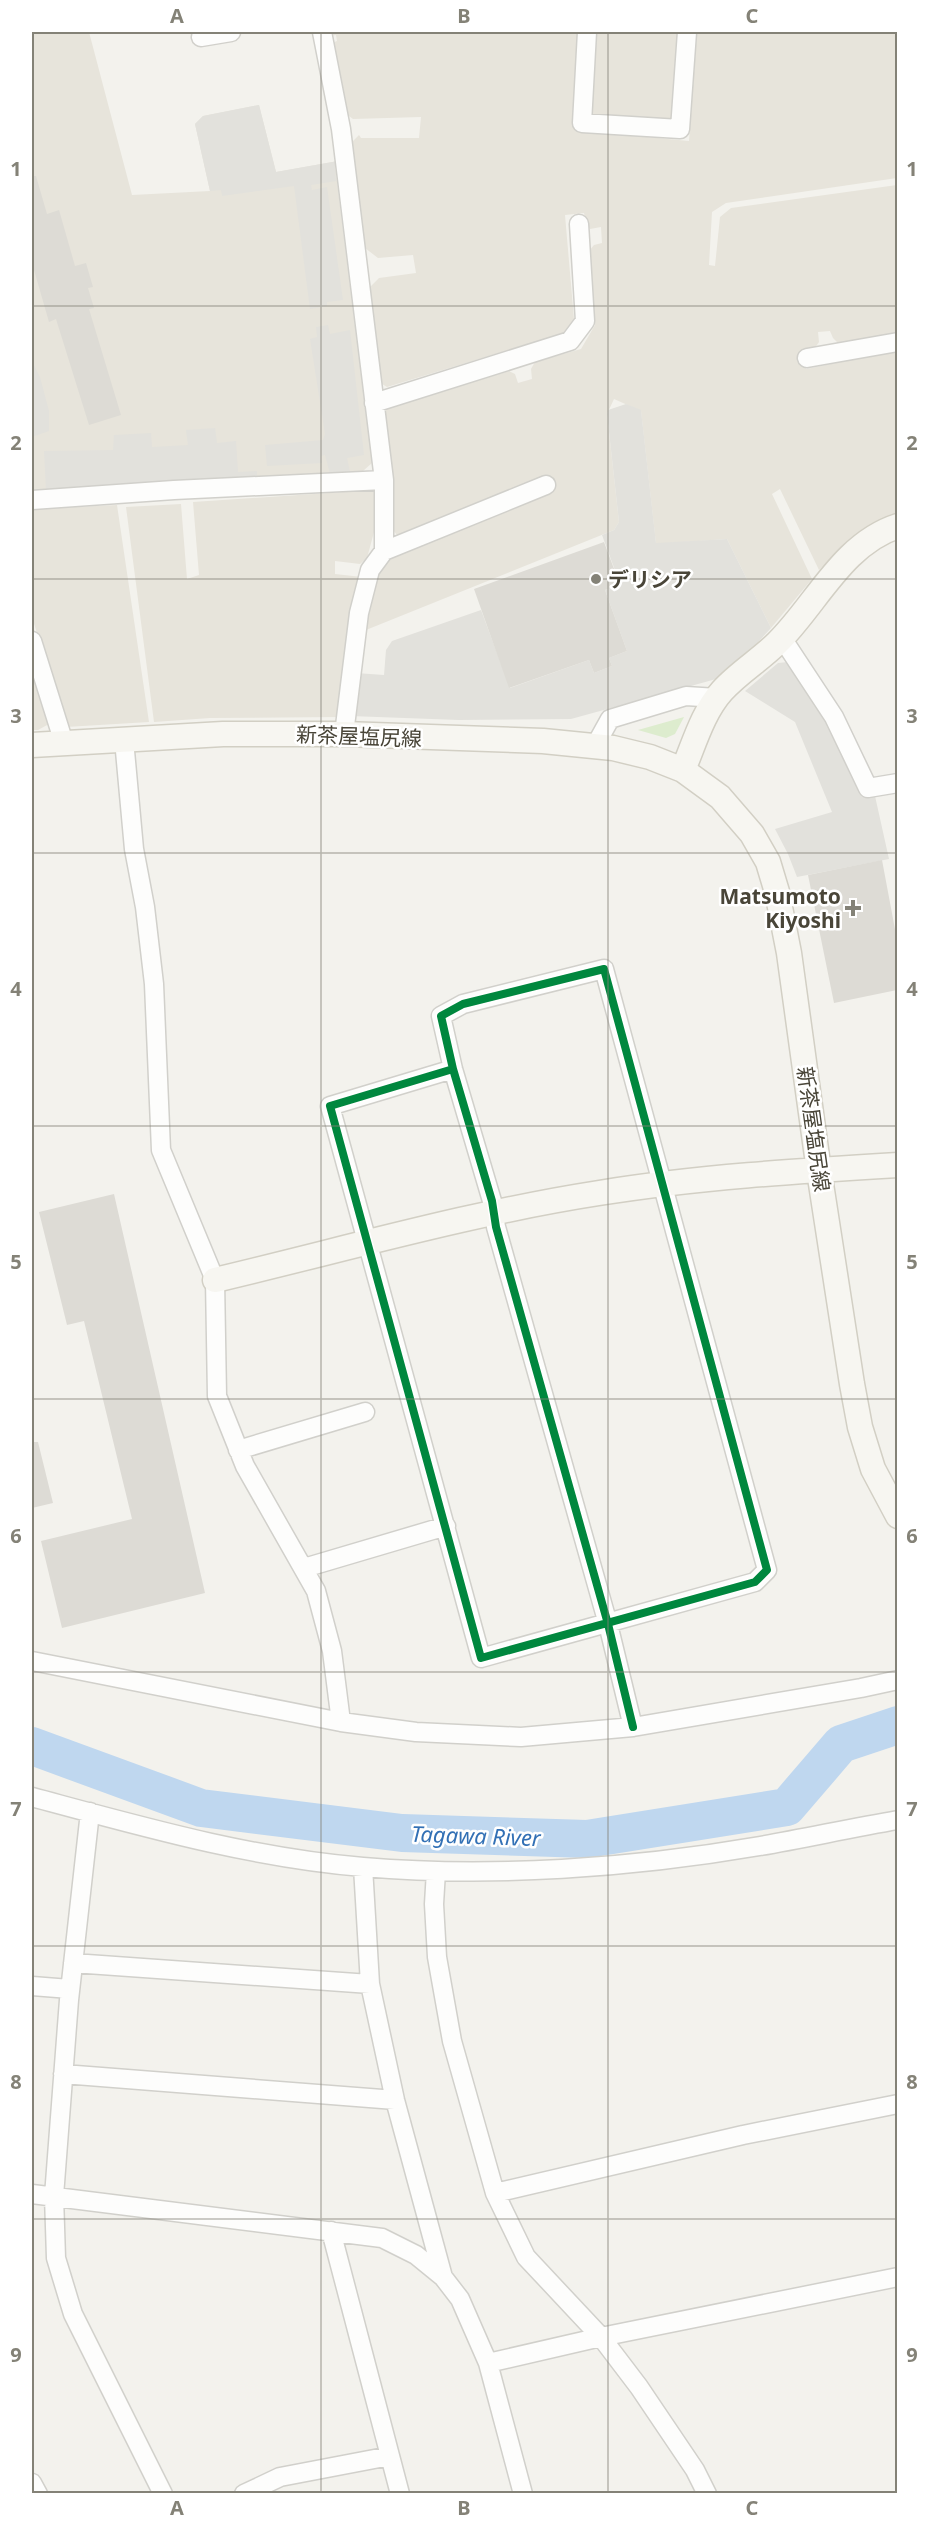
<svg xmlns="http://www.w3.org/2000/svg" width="929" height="2525" viewBox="0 0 929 2525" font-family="'Noto Sans','Noto Sans JP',sans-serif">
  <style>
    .residential { fill: #e7e4db }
    .green { fill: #ddecce }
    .parking { fill: #e2e1dc }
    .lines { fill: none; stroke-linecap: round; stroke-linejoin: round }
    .river { stroke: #bfd7ef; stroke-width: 38 }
    .building { fill: #dddbd5 }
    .street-casing { stroke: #d1d0cb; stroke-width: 21 }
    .secondary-casing { stroke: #d2cfc4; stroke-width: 27 }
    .street { stroke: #fdfdfc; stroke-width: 18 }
    .secondary { stroke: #f7f6f1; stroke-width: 24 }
    .cycleway-casing { stroke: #fff; stroke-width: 11 }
    .cycleway { stroke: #00873e; stroke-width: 8 }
    .grid { fill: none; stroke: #848277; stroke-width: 1.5; stroke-opacity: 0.55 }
    .poi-dot { fill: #848277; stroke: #fff; stroke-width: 2 }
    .labels { text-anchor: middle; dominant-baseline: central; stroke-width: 5; stroke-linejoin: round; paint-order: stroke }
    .poi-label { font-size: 21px; font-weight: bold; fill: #494538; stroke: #fff; text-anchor: start }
    .street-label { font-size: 21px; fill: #494538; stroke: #fff }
    .water-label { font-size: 22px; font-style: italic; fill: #3270b5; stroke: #fff }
    .neatline { fill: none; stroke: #848277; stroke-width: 2 }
    .grid-label { font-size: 20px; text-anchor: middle; font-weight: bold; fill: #848277 }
  </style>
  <rect width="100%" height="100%" fill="#f3f2ed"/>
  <path class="residential" d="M32,32H89L132,195L210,191L195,124L203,116L259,105L276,172L338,161L335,166L372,463L363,471L32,491Z
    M327,32H581L574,130L689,141L697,32H897V178L726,203L712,212L709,265L715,266L720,217L731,208L897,185V332L839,344L833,338L830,331L818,332L819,342L814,349L803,352L806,369L897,351V518L851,540L819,570L780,489L772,494L812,579L771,628L727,539L656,544L641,411L614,399L607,414L619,522L614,530L361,632L381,562L552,492L545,475L397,535L389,525L383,413L388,408L509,371L515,374L518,383L532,379L531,369L535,362L581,349L595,325L588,252L594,245L602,243L601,227L590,229L586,223L584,213L565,215L574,319L567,332L387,387L379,382L369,288L379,278L416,273L413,255L378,258L365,248L349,145L359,135L361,138H419L421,117L353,119L345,113L334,49L330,44L337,41L336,35L328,36Z
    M594,32H682L676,116L669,123L596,117L589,109Z
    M373,490L377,492V521L367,558L360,564L335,561V574L362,577L339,717L210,718L154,722L126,507L181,504L187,579L199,575L193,502Z
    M117,505L149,722L66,727L32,617V509Z
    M32,670L49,724L38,730H32Z"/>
  <path class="green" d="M684,717L675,734L666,738L638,730Z"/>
  <path class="parking" d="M259,105L276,172L338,161L335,166L336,181L311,185L312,190L327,187L343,300L327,302V306L310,309L294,186L222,196L221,190L210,191L195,124L203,116Z
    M328,325L330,334L350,330L364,455L347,458L350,472L330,474L325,455L321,456L322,463L267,466L265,445L323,440L325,434L310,339L317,337L316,327Z
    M32,361L40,377L49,411V431L32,437Z
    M626,404L641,410L656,543L727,539L771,628L727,676L571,719L459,720L350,716L356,673L384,675L386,650L392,641L481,610L510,688L589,660L594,673L612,666L609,658L627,651L605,590L620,584L602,535L614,530L619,522L607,414L608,410Z
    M215,428L217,443L236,441L238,472L257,471V478L46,491L44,451L113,450L114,435L151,433L152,447L188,445L186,430Z
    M788,662L817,700L865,798L875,796L889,859L797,877L788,854L775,829L832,812L795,722L745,691L778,663Z"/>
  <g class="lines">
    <path class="river" d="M32,1746L201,1808L402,1833L587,1839L787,1807L841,1744L898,1725"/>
  </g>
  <path class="building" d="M32,176H36L47,214L59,210L75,266L86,263L93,287L88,288L94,308L89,309L121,415L89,425L56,319L49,322L32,263Z
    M604,542L620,585L605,590L627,651L609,658L612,666L594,673L589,660L509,688L474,589Z
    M882,860L897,940V990L834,1003L808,875Z
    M114,1194L205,1593L62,1628L41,1541L132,1519L84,1321L67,1325L39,1212Z
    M32,1442H38L53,1503L32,1508Z"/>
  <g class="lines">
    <g class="street-casing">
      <path id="street" d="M322,32L341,129L384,480V551L370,570L359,613L344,734
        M587,32L582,123L680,129L687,32
        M201,37L231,32
        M807,358L898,342
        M374,403L570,341L585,321L579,224
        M32,500L174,490L384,480
        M384,551L546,485
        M782,638L834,717L868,788L898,783
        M32,641L64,743
        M124,740L134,849L145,907L154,984L161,1150L215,1280L217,1396L245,1466L316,1591L332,1651L341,1722
        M595,746L610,719L686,696L717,698
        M453,1069L330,1106L481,1658L755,1582L767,1570L604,969L463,1004L441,1016L453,1069L492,1201L496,1227L608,1624L633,1727
        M238,1450L365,1412
        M304,1568L446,1526
        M32,1661L341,1722L416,1732L521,1737L633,1727L861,1688L898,1680
        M32,1797C140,1826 251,1858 363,1867C492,1878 632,1868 760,1846C806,1838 851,1828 898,1820
        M90,1812L69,2000L54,2196L56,2258L73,2314L163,2494
        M363,1867L370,1984L395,2100L443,2277
        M436,1871L434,1904L437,1957L452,2041L495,2193L526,2257L601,2337L639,2387L695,2470L707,2494
        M73,1963L370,1984
        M32,1986L70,1989
        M63,2074L395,2100
        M495,2193L743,2135L898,2104
        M32,2194L382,2238L416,2255L443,2277L460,2299L488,2363L523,2494
        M331,2231L400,2494
        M488,2363L601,2337L898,2277
        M32,2483L38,2494
        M244,2494L280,2477L390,2456"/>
    </g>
    <g class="secondary-casing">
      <path id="secondary" d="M32,745L223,734H344L543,741L613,748L650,757L683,770L720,797L752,834L768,862L777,892L789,953L819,1171L852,1384L860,1427L873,1469L898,1516
        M683,770C694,744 703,712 722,691C738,673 760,660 777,643C816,605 842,544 898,526
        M215,1280C342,1250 470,1213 599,1193C698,1177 798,1171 898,1165"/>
    </g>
    <use href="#street" class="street"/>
    <use href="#secondary" class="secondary"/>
    <g class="cycleway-casing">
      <path id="cycleway" d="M453,1069L330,1106L481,1658L755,1582L767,1570L604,969L463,1004L441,1016L453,1069L492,1201L496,1227L608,1624L633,1727"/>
    </g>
    <use href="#cycleway" class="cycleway"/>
  </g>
  <path class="grid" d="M321,32V2494M608,32V2494M32,306H898M32,579H898M32,853H898M32,1126H898M32,1399H898M32,1672H898M32,1946H898M32,2219H898"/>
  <g class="poi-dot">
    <circle cx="596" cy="579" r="6"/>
    <path d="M850 899h6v6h6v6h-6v6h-6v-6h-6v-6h6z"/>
  </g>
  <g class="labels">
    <g class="poi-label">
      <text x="608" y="579">デリシア</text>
      <text x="841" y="896" text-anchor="end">Matsumoto<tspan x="841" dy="24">Kiyoshi</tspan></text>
    </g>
    <g class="street-label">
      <text transform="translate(359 736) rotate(2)">新茶屋塩尻線</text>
      <text transform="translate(814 1129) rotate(82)">新茶屋塩尻線</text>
    </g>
    <g class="water-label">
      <text transform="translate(476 1835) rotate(2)">Tagawa River</text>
    </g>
  </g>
  <rect width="929" height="2525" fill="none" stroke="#ffffff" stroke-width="66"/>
  <rect x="33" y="33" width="863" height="2459" class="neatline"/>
  <g class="grid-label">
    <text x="177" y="23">A</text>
    <text x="464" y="23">B</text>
    <text x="752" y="23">C</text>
    <text x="16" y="176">1</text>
    <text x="912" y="176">1</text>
    <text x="16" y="450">2</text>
    <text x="912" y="450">2</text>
    <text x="16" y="723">3</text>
    <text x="912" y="723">3</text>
    <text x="16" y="996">4</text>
    <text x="912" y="996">4</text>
    <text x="16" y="1269">5</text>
    <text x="912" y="1269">5</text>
    <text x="16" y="1543">6</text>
    <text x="912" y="1543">6</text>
    <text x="16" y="1816">7</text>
    <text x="912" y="1816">7</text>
    <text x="16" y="2089">8</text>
    <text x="912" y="2089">8</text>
    <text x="16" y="2362">9</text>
    <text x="912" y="2362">9</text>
    <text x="177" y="2515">A</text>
    <text x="464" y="2515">B</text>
    <text x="752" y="2515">C</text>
  </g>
</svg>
